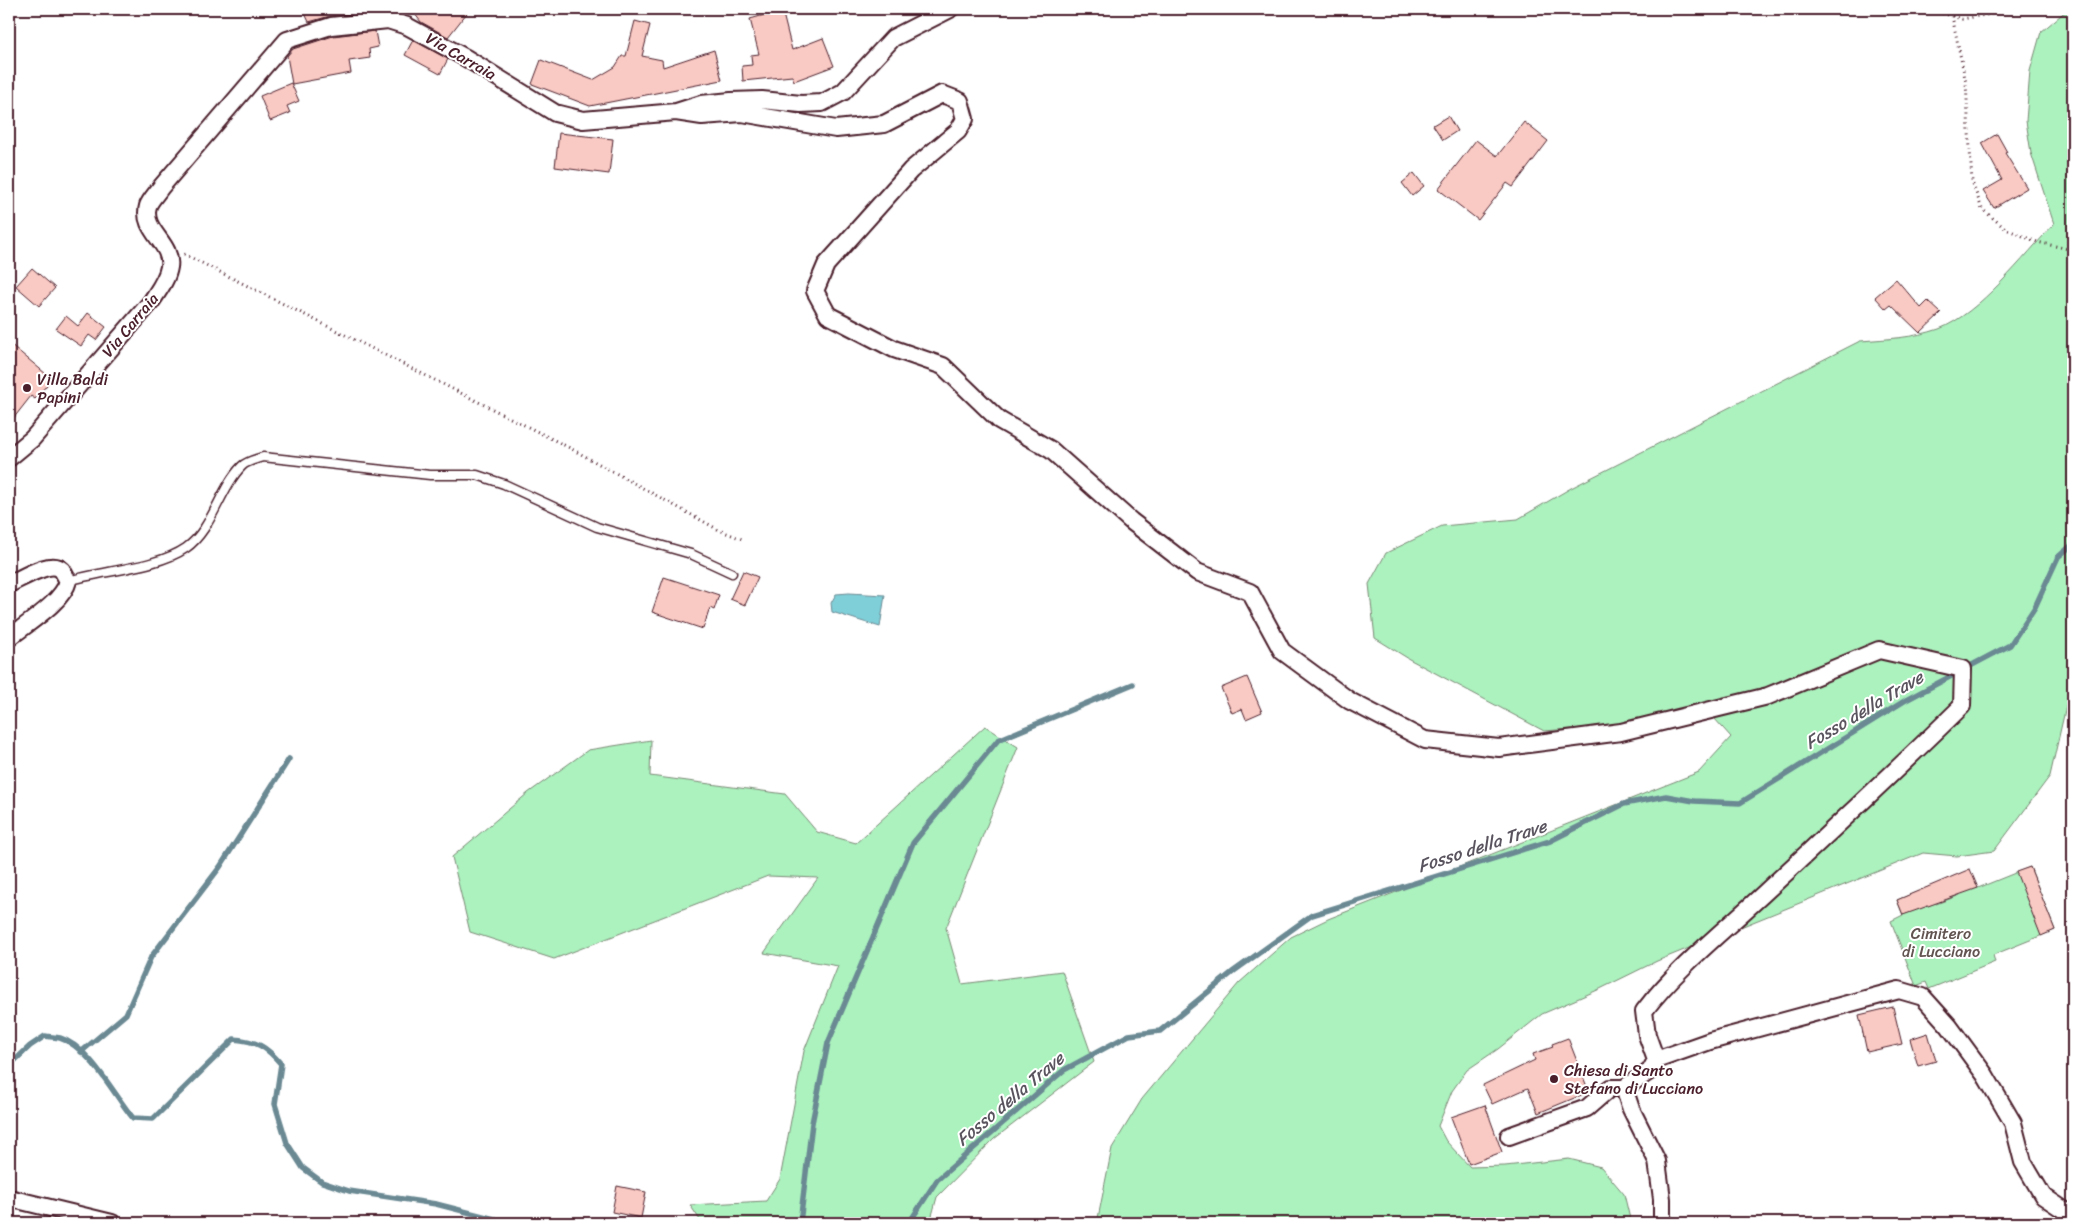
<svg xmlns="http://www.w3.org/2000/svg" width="2082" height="1232" viewBox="0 0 2082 1232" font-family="Sriracha,sans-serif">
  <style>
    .green { fill: #abf2be; stroke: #7a8874 }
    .water { fill: #7fcfd8; stroke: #6a8993 }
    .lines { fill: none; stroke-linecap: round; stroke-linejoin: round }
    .stream { stroke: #6a8993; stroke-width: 5.5 }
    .building { fill: #f9c9c3; stroke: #4a1f2b }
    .service-casing { stroke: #4a1f2b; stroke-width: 11 }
    .minor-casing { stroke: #4a1f2b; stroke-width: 20 }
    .path { stroke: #4a1f2b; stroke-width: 3; stroke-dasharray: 1 4; stroke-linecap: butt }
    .service { stroke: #fff; stroke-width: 8 }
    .minor { stroke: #fff; stroke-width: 16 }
    .poi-dot { fill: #4a1f2b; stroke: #fff; stroke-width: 2 }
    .labels { text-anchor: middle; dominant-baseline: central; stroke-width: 4; stroke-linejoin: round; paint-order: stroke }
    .street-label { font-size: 16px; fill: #4a1f2b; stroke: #fff }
    .poi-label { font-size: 16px; fill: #4a1f2b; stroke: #fff; text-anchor: start }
    .park-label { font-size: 16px; fill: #625450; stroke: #fff }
    .water-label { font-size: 18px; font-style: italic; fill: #5a545f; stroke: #fff }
  </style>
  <rect width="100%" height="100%" fill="#fff"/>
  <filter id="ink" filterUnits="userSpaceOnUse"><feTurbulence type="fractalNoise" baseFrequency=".02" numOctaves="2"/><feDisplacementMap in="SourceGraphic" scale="10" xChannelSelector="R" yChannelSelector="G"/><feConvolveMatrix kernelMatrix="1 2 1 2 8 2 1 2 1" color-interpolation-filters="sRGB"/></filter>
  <g filter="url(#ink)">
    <path class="green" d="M2068,9H2073V685L2069,693L2050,776L1994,851L1957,856L1923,853L1657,961L1600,989L1542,1014L1498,1049L1467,1070L1452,1091L1438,1126L1446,1141L1470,1167L1505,1166L1569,1159L1601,1167L1624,1194L1631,1223H1097L1112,1148L1142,1099L1239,983L1291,937L1328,919L1699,772L1731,737L1714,718L1544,731L1409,659L1375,638L1369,584L1386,553L1442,526L1518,519L1571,488L1860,341C1887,339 1913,338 1939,329C1980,313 2024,256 2054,224L2031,153L2026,121L2030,71L2041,32Z
      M985,726L1018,747L946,928L962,984L1062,971L1094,1062L994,1139L937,1197L930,1223H702L690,1205L766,1201L780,1179L804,1051L838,966L764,953L818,878L768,876L554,959L470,932L452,857L528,793L588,750L651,740L650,776L785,794L817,832L856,843Z
      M2030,867L2055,930L1993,955L1995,962L1929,989L1926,982L1916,986L1891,921L1903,915L1897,900L1929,887L1936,904L1960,895L1952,877L1978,888Z"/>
    <path class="water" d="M849,593L885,595L880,627L832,612L831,603L836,594Z"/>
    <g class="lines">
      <path class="stream" d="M81,1052L126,1014L151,957L220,867L289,759
        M9,1066L30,1046L45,1036C50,1037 55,1037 60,1038C90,1047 114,1095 133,1118L153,1119L234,1039C256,1041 266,1046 281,1064L275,1104L287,1143L303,1168L322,1182L349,1191L436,1204L510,1223
        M800,1223L812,1123L828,1043L913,843L998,740L1133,684
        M909,1223L937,1180L1064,1070L1129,1035L1160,1031L1234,971L1312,915L1550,841L1624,804L1666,796L1694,801L1740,803L1906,700L2010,645L2035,607L2058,557L2073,544"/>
    </g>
    <path class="building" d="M303,9H375L374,11L330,16L309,22Z
      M411,9H470L448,37L421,22Z
      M782,10L792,50L823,38L834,66L794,81L792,76L743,81L742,66L752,65L751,55L759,54L750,19Z
      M635,21L650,25L642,56L662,60L663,67L714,50L722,80L590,106L532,84L541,60L593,80L615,67L622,56H626Z
      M375,31L378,47L369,49L370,58L349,61L351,73L292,84L287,56L293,49L333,36Z
      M413,40L448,59L440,74L405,55Z
      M291,83L299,101L287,106L290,113L270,121L260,96Z
      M1448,116L1457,131L1443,140L1433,125Z
      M1524,122L1548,141L1513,187L1507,183L1478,220L1438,189L1476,140L1497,156Z
      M559,133L613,139L609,174L555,167Z
      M1997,134L2007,152L2005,153L2027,188L1994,208L1983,191L2002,180L1982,143Z
      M1414,173L1424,186L1412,196L1402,183Z
      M32,268L55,288L39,306L16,286Z
      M1896,279L1921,308L1928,301L1941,313L1920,333L1891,305L1886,309L1875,297Z
      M88,313L106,327L96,340L89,335L81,346L56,329L66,316L78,326Z
      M9,343L52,379L35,399L31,396L9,424Z
      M743,571L758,577L745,605L730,599Z
      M664,577L719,595L714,610L710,608L703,629L652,612Z
      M1247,677L1262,712L1246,719L1242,709L1232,713L1221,688Z
      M2030,867L2055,930L2041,936L2016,872Z
      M1970,869L1978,888L1903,915L1897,900Z
      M1893,1007L1902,1044L1867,1052L1859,1015Z
      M1928,1033L1936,1061L1918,1066L1910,1039Z
      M1568,1038L1589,1092L1538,1113L1528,1088L1492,1104L1483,1085L1535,1060L1533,1054L1553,1047L1552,1044Z
      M1485,1105L1502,1152L1469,1164L1451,1117Z
      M617,1186L646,1192L641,1218L612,1212Z"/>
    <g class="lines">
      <g class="service-casing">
        <path id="service" d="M68,581C104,570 157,568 186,548C212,530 220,488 242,466C247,461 257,459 263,457L430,475H477L504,484L597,527L691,554L732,573"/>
      </g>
      <g class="minor-casing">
        <path id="minor" d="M676,112L702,116L742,113L836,129L884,124L942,94L960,101L965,119L958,131L911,170L826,265L815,291L828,315L894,349L943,366L999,420L1051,450L1131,521L1197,572L1250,592L1282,651L1350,701L1425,740L1499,748L1621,732L1768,696L1879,650L1963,669L1962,706C1896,771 1828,834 1760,897C1722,932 1675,970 1644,1011L1647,1035L1656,1060L1650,1071L1624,1088L1631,1109L1657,1161L1662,1199V1223
          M9,458L32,439L151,302C158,291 167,280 169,267C173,243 141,231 148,206C150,200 157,193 161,187L287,40L331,26L388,20L407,26L466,58L555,113L583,120L676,112L701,104L731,101L762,100L801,104L822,103L843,92L893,38L950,9
          M9,584C21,579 51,559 62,570C64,573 66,578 68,581C63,602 26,624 9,638
          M1656,1060L1710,1041L1899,990L1923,997L1949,1026L1985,1075L2013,1123L2023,1162L2043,1196L2073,1216
          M1509,1136L1587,1108L1610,1088H1624
          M9,1198L112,1223"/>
      </g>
      <path class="path" d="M1928,9L1962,19L2020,9
        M1952,16L1966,83L1972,182L1982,209L2006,229L2037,242L2073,250
        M184,254L570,448L719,530L742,539"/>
      <use href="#service" class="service"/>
      <use href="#minor" class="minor"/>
    </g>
  </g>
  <g class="poi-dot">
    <circle cx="27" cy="388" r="5"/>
    <circle cx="1554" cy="1079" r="5"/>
  </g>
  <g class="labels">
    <g class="street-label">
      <text transform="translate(461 56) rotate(30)">Via Carraia</text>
      <text transform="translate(130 325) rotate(-50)">Via Carraia</text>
    </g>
    <g class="poi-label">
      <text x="37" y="379">Villa Baldi<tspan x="37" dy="18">Papini</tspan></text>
      <text x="1564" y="1070">Chiesa di Santo<tspan x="1564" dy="18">Stefano di Lucciano</tspan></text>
    </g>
    <g class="park-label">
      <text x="1941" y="933">Cimitero<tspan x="1941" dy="18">di Lucciano</tspan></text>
    </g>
    <g class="water-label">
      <text transform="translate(1864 710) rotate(-31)">Fosso della Trave</text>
      <text transform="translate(1482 846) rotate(-18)">Fosso della Trave</text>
      <text transform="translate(1010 1099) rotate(-40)">Fosso della Trave</text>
    </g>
  </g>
  <rect width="2082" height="1232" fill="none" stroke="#fff" stroke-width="30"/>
  <rect x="15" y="15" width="2052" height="1202" fill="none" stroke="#4a1f2b" stroke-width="2" filter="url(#ink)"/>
</svg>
